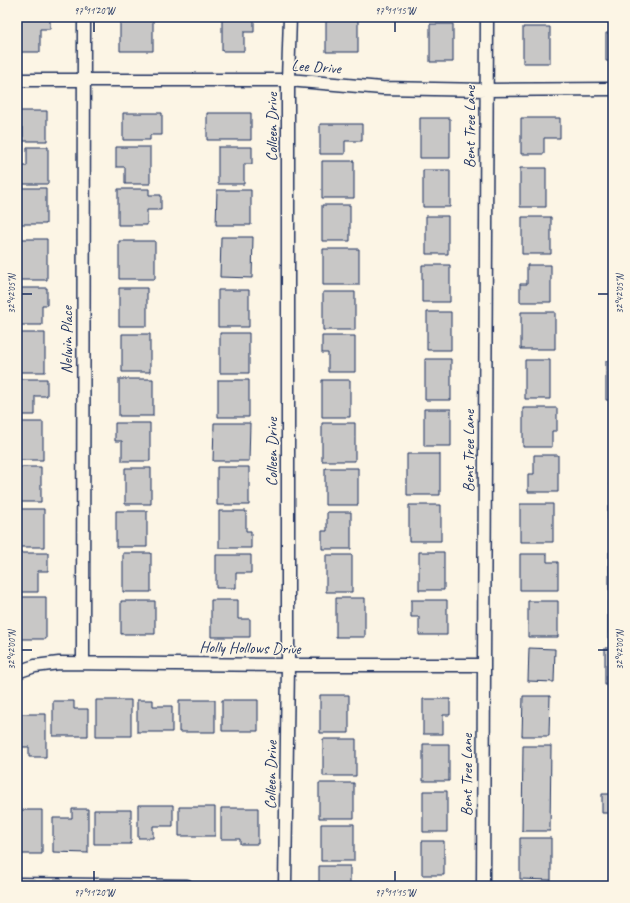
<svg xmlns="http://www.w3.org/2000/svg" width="630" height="903" viewBox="0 0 630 903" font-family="Caveat,sans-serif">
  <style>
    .building { fill: #c8c7c6; stroke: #1b2f5e }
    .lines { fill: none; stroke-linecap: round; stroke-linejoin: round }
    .minor-casing { stroke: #1b2f5e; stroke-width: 15 }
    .minor { stroke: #fcf5e5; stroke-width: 12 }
    .ticks { fill: none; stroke: #1b2f5e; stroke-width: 1.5 }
    .labels { text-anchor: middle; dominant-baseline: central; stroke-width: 3; stroke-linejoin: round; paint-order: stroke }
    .street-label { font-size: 16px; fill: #1b2f5e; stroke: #fcf5e5 }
    .neatline { fill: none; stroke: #1b2f5e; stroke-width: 1.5 }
    .ticks-label { font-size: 10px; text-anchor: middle; fill: #1b2f5e }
  </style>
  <rect width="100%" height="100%" fill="#fcf5e5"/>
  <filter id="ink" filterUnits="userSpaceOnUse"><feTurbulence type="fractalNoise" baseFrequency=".025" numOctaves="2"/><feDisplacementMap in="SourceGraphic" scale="8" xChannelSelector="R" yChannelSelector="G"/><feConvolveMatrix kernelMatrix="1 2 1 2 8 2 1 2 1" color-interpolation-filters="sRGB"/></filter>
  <g filter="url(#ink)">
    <path class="building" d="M17,17H50V29H40V52H17Z
      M120,17H153V51H120Z
      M222,17H254V32H244V51H222Z
      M326,17H358V52H326Z
      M430,24H453V62H430Z
      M523,27H550V63H523Z
      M606,33H613V61H606Z
      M17,111H47V141H23V128H17Z
      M123,113H162V135H150V140H123Z
      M207,113H251V140H207Z
      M420,118H450V158H420Z
      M521,118H560V138H544V154H521Z
      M320,124H362V141H345V154H320Z
      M27,147H48V184H17V166H27Z
      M116,147H150V184H125V167H116Z
      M218,147H252V164H244V184H218Z
      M322,161H354V198H322Z
      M520,168H546V207H520Z
      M423,170H450V207H423Z
      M17,188H46V224H17Z
      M118,189H149V195H161V210H147V225H118Z
      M217,190H251V225H216Z
      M322,205H350V241H322Z
      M426,216H448V254H426Z
      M522,217H551V254H522Z
      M612,217H613V257H612Z
      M221,237H253L252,278L220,277Z
      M17,239H47V280H17Z
      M119,241H155V279H119Z
      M323,249H359V285H323Z
      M612,264H613V305H612Z
      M422,265H450V302H422Z
      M527,265H551V302H520V284H527Z
      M17,288H47V305H42V325H17Z
      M119,288H147V326H119Z
      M218,290H249V327H218Z
      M323,292H355V330H323Z
      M427,312H451V350H427Z
      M521,312H555V349H521Z
      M611,312H613V352H611Z
      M17,333H45V372H17Z
      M220,333H249V373H220Z
      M122,334H150V372H122Z
      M322,336H355V372H328V353H322Z
      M425,359H451V400H425Z
      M525,360H550V399H525Z
      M606,361H613V400H606Z
      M17,379H47V396H35V415H17Z
      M119,379H153V416H119Z
      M218,380H249V417H218Z
      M322,380H350V417H322Z
      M523,408H557V431H552V447H523Z
      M424,409H451V446H424Z
      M612,412H613V449H612Z
      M17,422H43V460H17Z
      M115,423H150V461H122V441H115Z
      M214,423H250L249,461H213Z
      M322,423H355V461H322Z
      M407,454H440V495H407Z
      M534,455H558V492H528V474H534Z
      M610,460H613V485H610Z
      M17,467H41V502H17Z
      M217,467H249V505H217Z
      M125,468H151V504H125Z
      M325,468H358V505H325Z
      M520,504H553V542H520Z
      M409,505H441V541H409Z
      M608,507H613V530H608Z
      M17,509H44V547H17Z
      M116,511H147V547H116Z
      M219,511H246V531H251V548H219Z
      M327,512H351V549H322V531H327Z
      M419,552H444V590H419Z
      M609,552H613V590H609Z
      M17,553H48V571H38V592H17Z
      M123,553H151V592H123Z
      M520,554H547V562H558V590H520Z
      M216,555H251V573H236V588H216Z
      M326,555H352V592H326Z
      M17,597H46V639H17Z
      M336,598H365V637H336Z
      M211,600H238V619H250V637H211Z
      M411,600H447V635H419V617H411Z
      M121,601H155V634H121Z
      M528,601H558V637H528Z
      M608,602H613V638H608Z
      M529,648L555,649L554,682L528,681Z
      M605,648H613V685H605Z
      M320,695H349V733H320Z
      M523,696H550L549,736H522Z
      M423,699H450V715H443V734H423Z
      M96,700H131V736H96Z
      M137,700H153V706H172V732H137Z
      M179,700H215V732H179Z
      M222,700H258V731H222Z
      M611,700H613V736H611Z
      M53,701H74V709H88V736H53Z
      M17,714H46V757H29V747H17Z
      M323,739H356V776H323Z
      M423,744H449V781H423Z
      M523,746H551L550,831H522Z
      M319,783H354V818H319Z
      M423,791H447V832H423Z
      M602,794H613V830H612V813H602Z
      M138,805H173V826H153V838H138Z
      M179,807H215V836H179Z
      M221,808H258V844H240V839H221Z
      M72,809H88V853L53,852V818H72Z
      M17,810H42V854H17Z
      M94,810H131V844H94Z
      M321,824H354V861H321Z
      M520,838H551V880L520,879Z
      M422,841H444V875H422Z
      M319,866H350V886H326V883H319Z"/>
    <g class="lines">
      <g class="minor-casing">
        <path id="minor" d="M17,80H288L382,88L486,90L613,89
          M83,662L84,17
          M17,672L35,666L59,663L288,665H484
          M17,884L187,886
          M285,886L288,665V80L290,17
          M483,886L487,17"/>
      </g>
      <use href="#minor" class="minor"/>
    </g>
  </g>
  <path class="ticks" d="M94,22V32M395,22V32M22,294H32M598,294H608M22,650H32M598,650H608M94,871V881M395,871V881"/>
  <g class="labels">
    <g class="street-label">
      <text transform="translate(316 67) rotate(4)">Lee Drive</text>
      <text transform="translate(272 127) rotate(-90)">Colleen Drive</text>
      <text transform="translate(470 127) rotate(-90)">Bent Tree Lane</text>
      <text transform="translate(67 340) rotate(-90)">Nelwin Place</text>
      <text transform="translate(469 451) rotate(-90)">Bent Tree Lane</text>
      <text transform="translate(272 452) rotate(-90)">Colleen Drive</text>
      <text transform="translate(250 648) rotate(1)">Holly Hollows Drive</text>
      <text transform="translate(271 775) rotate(-89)">Colleen Drive</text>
      <text transform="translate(467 775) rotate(-90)">Bent Tree Lane</text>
    </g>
  </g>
  <rect width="630" height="903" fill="none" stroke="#fcf5e5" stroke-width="44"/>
  <rect x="22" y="22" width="586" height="859" class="neatline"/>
  <g class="ticks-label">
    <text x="94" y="14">97°11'20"W</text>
    <text x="395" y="14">97°11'15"W</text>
    <text transform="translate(11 294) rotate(-90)" y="4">32°42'05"N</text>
    <text transform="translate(619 294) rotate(-90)" y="4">32°42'05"N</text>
    <text transform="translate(11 650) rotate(-90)" y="4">32°42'00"N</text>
    <text transform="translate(619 650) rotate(-90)" y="4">32°42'00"N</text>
    <text x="94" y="896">97°11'20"W</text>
    <text x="395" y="896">97°11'15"W</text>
  </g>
</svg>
